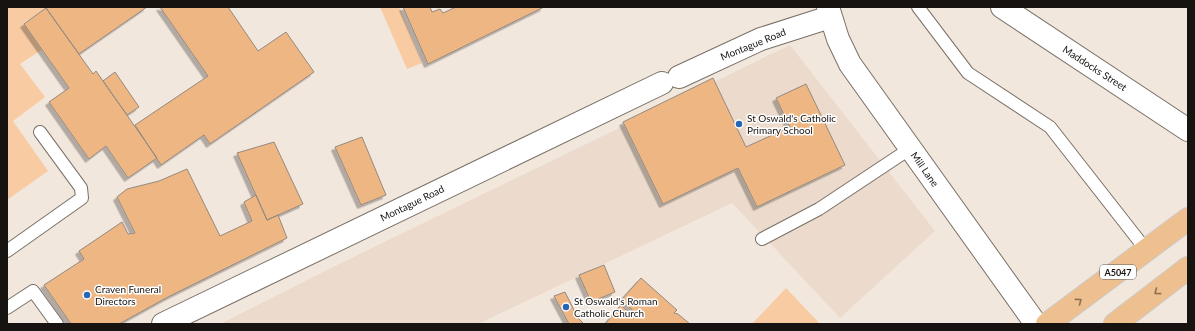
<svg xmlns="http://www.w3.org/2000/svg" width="1195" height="331" viewBox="0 0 1195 331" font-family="Lato,sans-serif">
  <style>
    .built { fill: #ecdbcc }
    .green { fill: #f8cba3 }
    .building { fill: #eeb683; stroke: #938980; filter: url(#shadow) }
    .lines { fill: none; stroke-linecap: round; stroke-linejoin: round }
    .service-casing { stroke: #797067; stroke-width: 14 }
    .minor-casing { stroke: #797067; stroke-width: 24 }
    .primary-casing { stroke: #cccbca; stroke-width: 24 }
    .service { stroke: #fff; stroke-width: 12 }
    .minor { stroke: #fff; stroke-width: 22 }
    .primary { stroke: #eebf8f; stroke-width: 22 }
    .oneway { stroke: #8d7256 }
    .poi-dot { fill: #2666b7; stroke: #fff; stroke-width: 1.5 }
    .labels { text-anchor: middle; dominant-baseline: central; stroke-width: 3; stroke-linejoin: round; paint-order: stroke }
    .shield { fill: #fff; stroke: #5d5a58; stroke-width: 1 }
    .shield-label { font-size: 9px; font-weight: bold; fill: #171310 }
    .street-label { font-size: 10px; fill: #171310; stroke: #fff }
    .poi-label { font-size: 10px; fill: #171310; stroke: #fff; text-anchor: start }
  </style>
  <defs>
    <filter id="shadow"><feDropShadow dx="-3.5" dy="3.5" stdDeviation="0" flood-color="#0004"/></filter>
  </defs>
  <rect width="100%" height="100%" fill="#f2e7dd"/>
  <path class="built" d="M790,45L935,231L840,318L732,203L478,324H220L339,264Z"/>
  <path class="green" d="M7,7H48L24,23L43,49L20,64L45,97L13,121L48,171L7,200Z
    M380,7H399L422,63L407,69Z
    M786,288L820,324H752Z"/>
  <path class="building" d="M48,7H147L79,54L46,8Z
    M160,7H228L258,51L286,32L314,72L210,144L204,135L161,165L135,125L208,76Z
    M403,7H430L432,12L440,9L443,13L456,7H544L428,64Z
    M46,8L93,74L96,71L157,158L128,178L106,146L89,159L49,102L69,88L24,24Z
    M115,72L139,107L127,115L103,81Z
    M713,78L746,147L790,127L776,98L806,84L845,165L757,207L738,168L663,204L623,122Z
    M362,137L386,195L361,205L335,147Z
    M274,142L303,204L267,220L237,153Z
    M187,169L220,236L252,221L244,202L256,195L267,220L278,215L287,238L168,297L119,324H71L44,285L84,259L79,251L122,222L128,234L135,233L117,197L127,189L159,181Z
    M604,265L615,292L591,302L579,275Z
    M641,278L677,310L674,313L678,314L690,324H605L621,305L634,317L637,314L621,300Z
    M565,292L578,318L584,324H569L554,296Z"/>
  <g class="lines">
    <g class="service-casing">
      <path id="service" d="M918,7L968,73L1050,127L1147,251
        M762,239L819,209L911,148
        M7,251L82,198L81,188L40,132
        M7,308L33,291L57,324"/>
    </g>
    <g class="minor-casing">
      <path id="minor" d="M828,7L838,39L850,64L1036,324
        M1002,7L1188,130
        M679,77L761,39L830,17
        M163,324L662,83"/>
    </g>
    <g class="primary-casing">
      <path id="primary" d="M1047,324L1188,219
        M1115,324L1188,268"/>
    </g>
    <use href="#service" class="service"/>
    <use href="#minor" class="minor"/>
    <use href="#primary" class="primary"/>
  </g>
  <defs><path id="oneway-chevron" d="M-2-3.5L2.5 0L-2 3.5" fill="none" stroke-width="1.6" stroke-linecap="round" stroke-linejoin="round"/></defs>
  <g class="oneway">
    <use href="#oneway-chevron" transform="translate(1157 292) rotate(143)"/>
    <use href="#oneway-chevron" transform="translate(1079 301) rotate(-36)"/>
  </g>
  <g class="poi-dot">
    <circle cx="739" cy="124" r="4"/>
    <circle cx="87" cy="295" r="4"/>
    <circle cx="566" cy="307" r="4"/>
  </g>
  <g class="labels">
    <rect class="shield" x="1100" y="265" width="36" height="14" rx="3"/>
    <g class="shield-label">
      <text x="1118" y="272">A5047</text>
    </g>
    <g class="street-label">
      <text transform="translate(753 44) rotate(-22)">Montague Road</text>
      <text transform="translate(1095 68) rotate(33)">Maddocks Street</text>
      <text transform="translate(925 169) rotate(55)">Mill Lane</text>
      <text transform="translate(412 203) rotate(-26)">Montague Road</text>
    </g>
    <g class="poi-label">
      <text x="747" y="118">St Oswald's Catholic<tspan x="747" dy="12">Primary School</tspan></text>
      <text x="95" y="289">Craven Funeral<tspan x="95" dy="12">Directors</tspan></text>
      <text x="574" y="301">St Oswald's Roman<tspan x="574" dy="12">Catholic Church</tspan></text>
    </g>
  </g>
  <rect width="1195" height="331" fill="none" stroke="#171310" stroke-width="16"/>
</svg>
